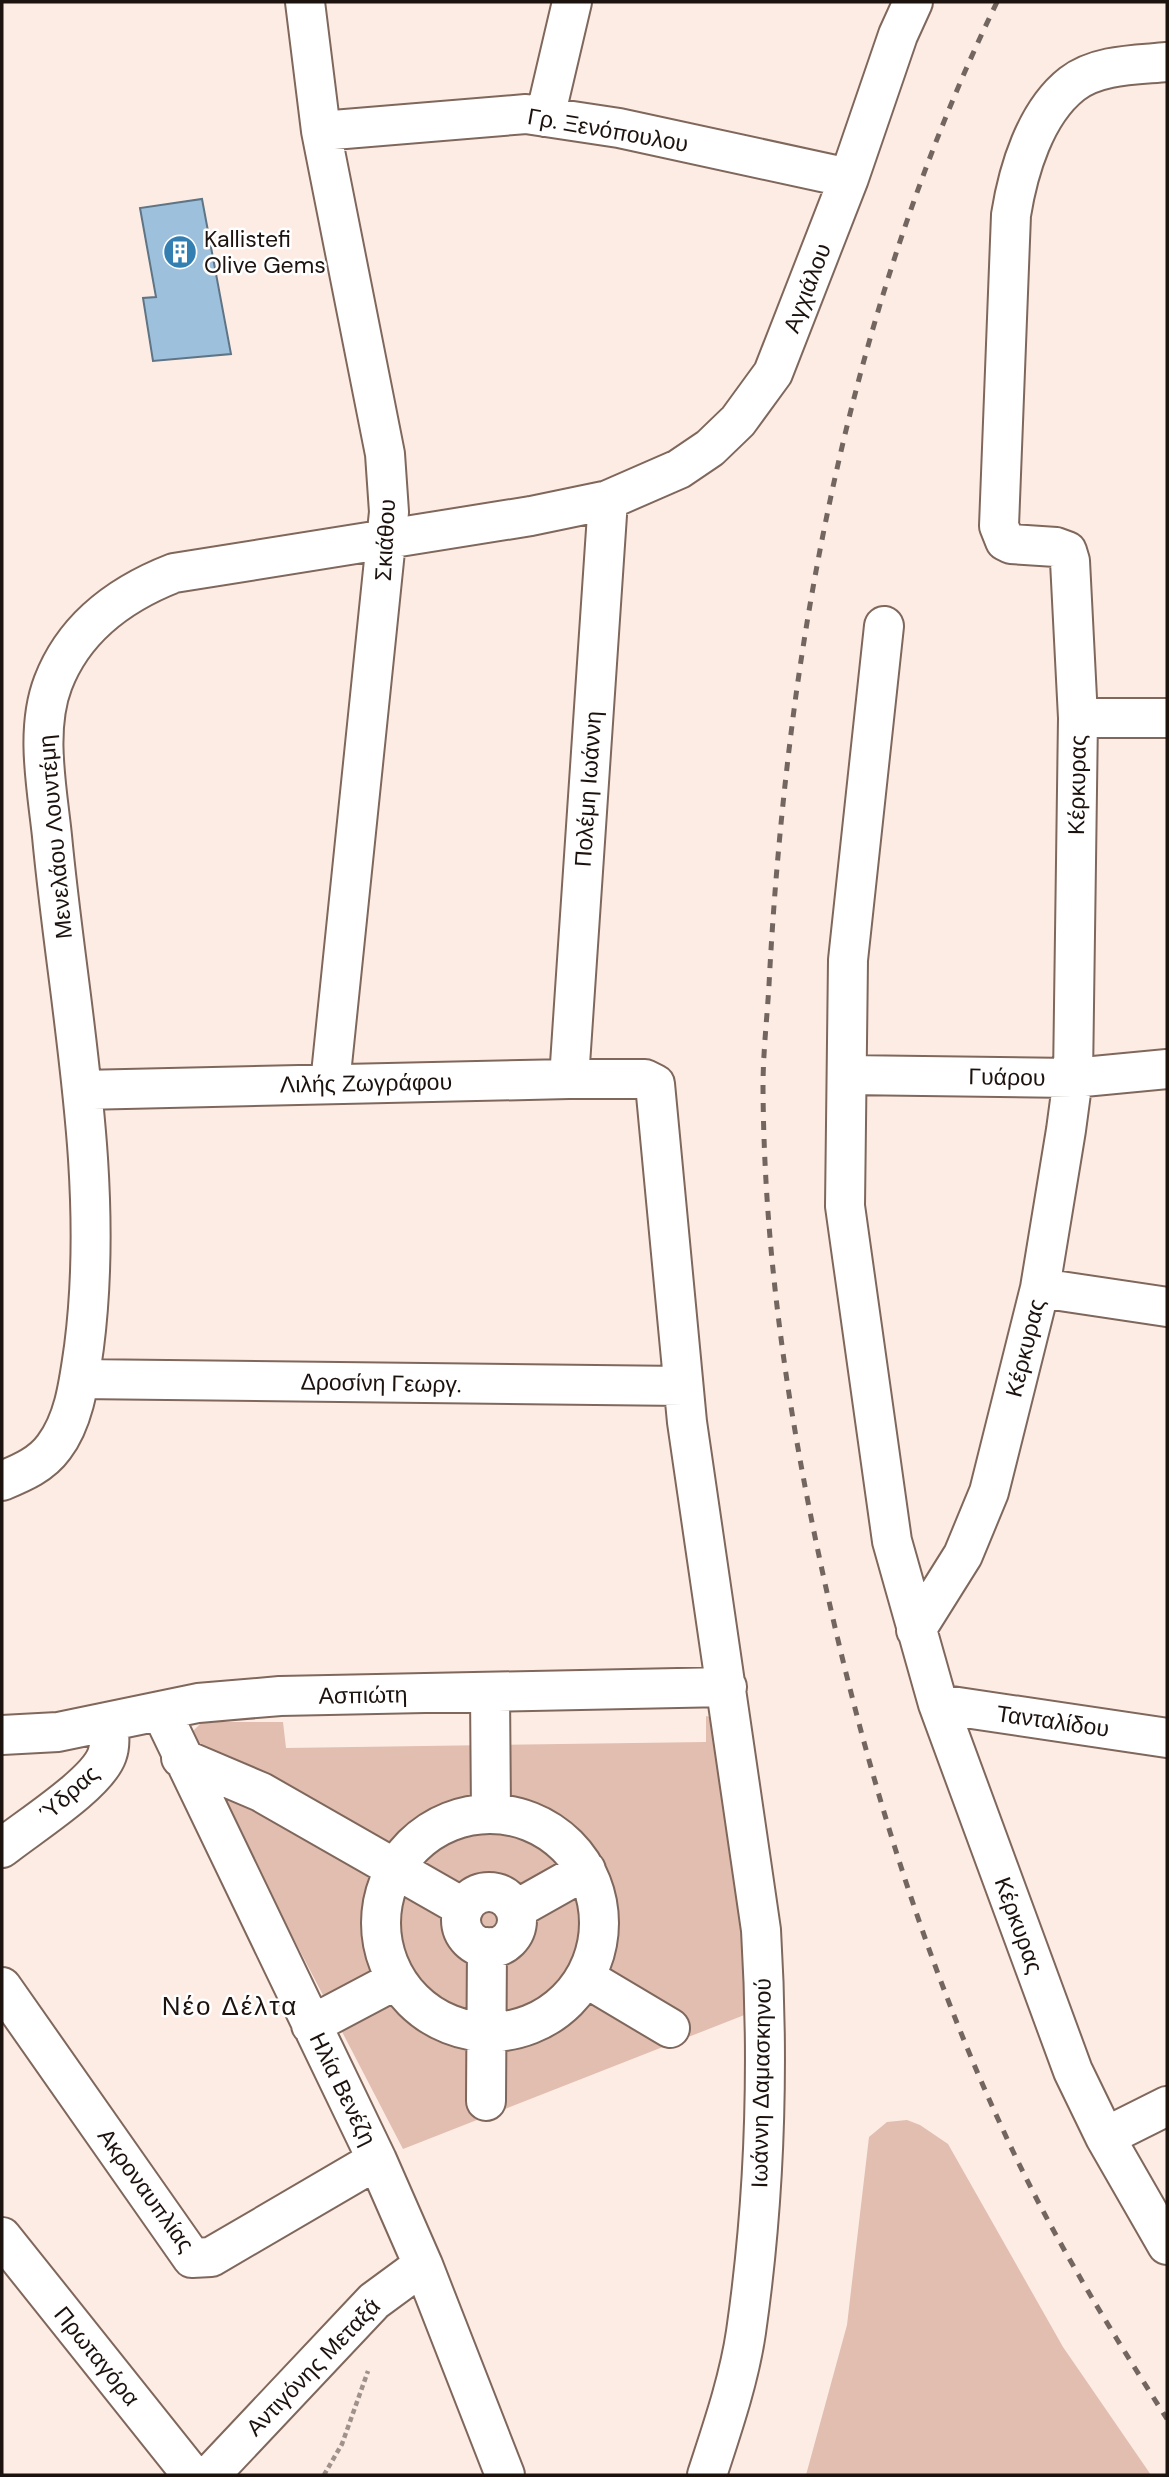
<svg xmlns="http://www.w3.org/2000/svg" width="1169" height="2477" viewBox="0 0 1169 2477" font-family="'DM Sans',sans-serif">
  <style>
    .green { fill: #e1beaf }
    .building { fill: #9dc0dc; stroke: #5f7484; stroke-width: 2 }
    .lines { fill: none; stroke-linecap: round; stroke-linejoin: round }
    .street-casing { stroke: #7f675c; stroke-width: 42 }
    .path { stroke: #9f918b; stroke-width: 4.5; stroke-dasharray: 5 3.5; stroke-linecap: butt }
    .street { stroke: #fff; stroke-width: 38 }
    .rail { stroke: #736661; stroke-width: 5; stroke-dasharray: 9 9; stroke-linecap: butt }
    .labels { text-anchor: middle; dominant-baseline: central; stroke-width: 5; stroke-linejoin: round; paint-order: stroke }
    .street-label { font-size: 23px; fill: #1c120e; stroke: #fff }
    .poi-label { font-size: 23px; fill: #1c120e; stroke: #fff; text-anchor: start }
    .quarter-label { font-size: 26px; letter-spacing: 2px; fill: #1c120e; stroke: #fff }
  </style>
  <rect width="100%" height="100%" fill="#fdece4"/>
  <path class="green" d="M706,1716L718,1719L752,2012L403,2149L286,1924L193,1731L202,1722H283L286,1748L706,1742Z
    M907,2120L920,2125L948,2144L1063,2347L1151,2475H806L847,2325L869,2137L887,2122Z"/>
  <path class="building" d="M202,199L231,354L153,361L143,298L156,297L140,208Z"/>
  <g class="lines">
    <g class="street-casing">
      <path id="street" d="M305,2L321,131L385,454L389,512L330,1084
        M545,117L572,2
        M321,131L526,114L619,128L849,178
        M884,626L848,960L845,1206L892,1541L938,1704L1073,2071L1105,2137L1167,2245
        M1078,718H1167
        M847,1075L1073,1078L1167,1069
        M569,1079L608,500
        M82,1090L569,1079H645L655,1084L687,1422L761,1930C769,2063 765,2200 746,2332C739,2380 722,2429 707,2475
        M1040,1288L1167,1307
        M79,1379L683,1386
        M2,1481C21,1473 41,1465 54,1447C75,1419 79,1381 84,1347C106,1176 68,1006 52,836C47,788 35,730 53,683C74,628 120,594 174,573L531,516L608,500L679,469L710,448L738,421L773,373L849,178L898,35L913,2
        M916,1630L963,1555L989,1492L1040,1288L1066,1130L1073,1078L1078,718L1070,561L1067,551L1056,547L1011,544L1005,541L999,526L1011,215C1018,171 1035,113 1072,84C1098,64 1137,65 1167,62
        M490,1693L491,1813
        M938,1704L1167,1738
        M161,1711L377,2160L423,2265L505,2475
        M2,1735L58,1732L198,1703L280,1696L727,1687
        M181,1758L261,1792L464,1908
        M381 1923a109 109 0 1 1 218 0a109 109 0 1 1-218 0Z
        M2,1848C28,1827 97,1784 107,1755C111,1744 109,1733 108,1722
        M461 1920a28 28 0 1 1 56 0a28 28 0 1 1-56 0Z
        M515,1910L586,1870
        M586,1978L670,2028
        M2,1987L192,2258L211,2257L377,2160
        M311,2025L396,1980
        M486,2101L487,1947
        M1105,2137L1167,2106
        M2,2237L192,2475
        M210,2475L374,2301L423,2265"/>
    </g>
    <path class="path" d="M324,2475L342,2444L368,2371"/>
    <use href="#street" class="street"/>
    <path class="rail" d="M997,2C892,218 829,458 796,695C783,791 774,888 769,985C767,1019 763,1053 763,1087C764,1273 795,1459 838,1640C878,1808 931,1975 1004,2132C1050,2233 1108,2326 1167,2419"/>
  </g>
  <defs>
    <g id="building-disc" transform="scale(1.75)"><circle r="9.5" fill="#337fb2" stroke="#fff"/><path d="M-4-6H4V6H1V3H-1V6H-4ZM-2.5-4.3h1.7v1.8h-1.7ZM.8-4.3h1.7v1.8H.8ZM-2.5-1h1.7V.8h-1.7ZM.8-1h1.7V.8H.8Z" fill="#fff"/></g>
  </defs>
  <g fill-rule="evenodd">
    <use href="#building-disc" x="180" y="252"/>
  </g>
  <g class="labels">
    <g class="street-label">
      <text transform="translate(608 130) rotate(10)">Γρ. Ξενόπουλου</text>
      <text transform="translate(807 288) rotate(-69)">Αγχιάλου</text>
      <text transform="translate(385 540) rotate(-87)">Σκιάθου</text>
      <text transform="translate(1077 785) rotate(-89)">Κέρκυρας</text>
      <text transform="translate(588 789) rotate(-86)">Πολέμη Ιωάννη</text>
      <text transform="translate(55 837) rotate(-95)">Μενελάου Λουντέμη</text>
      <text transform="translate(1007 1077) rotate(1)">Γυάρου</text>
      <text transform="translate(366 1083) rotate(-1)">Λιλής Ζωγράφου</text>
      <text transform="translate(1025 1348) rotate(-76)">Κέρκυρας</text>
      <text transform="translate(381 1383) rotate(1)">Δροσίνη Γεωργ.</text>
      <text transform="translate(363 1695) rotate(-1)">Ασπιώτη</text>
      <text transform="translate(1053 1721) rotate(8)">Τανταλίδου</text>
      <text transform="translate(69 1793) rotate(-42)">Ύδρας</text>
      <text transform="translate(1019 1925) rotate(70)">Κέρκυρας</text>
      <text transform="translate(761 2083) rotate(-89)">Ιωάννη Δαμασκηνού</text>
      <text transform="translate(343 2089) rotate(64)">Ηλία Βενέζη</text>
      <text transform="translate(146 2190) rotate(54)">Ακροναυπλίας</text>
      <text transform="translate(97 2356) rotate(51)">Πρωταγόρα</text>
      <text transform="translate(313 2367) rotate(-46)">Αντιγόνης Μεταξά</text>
    </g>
    <g class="poi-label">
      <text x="204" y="239">Kallistefi<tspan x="204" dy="26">Olive Gems</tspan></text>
    </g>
    <g class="quarter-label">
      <text x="230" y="2006">Νέο Δέλτα</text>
    </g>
  </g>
  <rect width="1169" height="2477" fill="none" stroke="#1c120e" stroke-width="7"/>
</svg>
